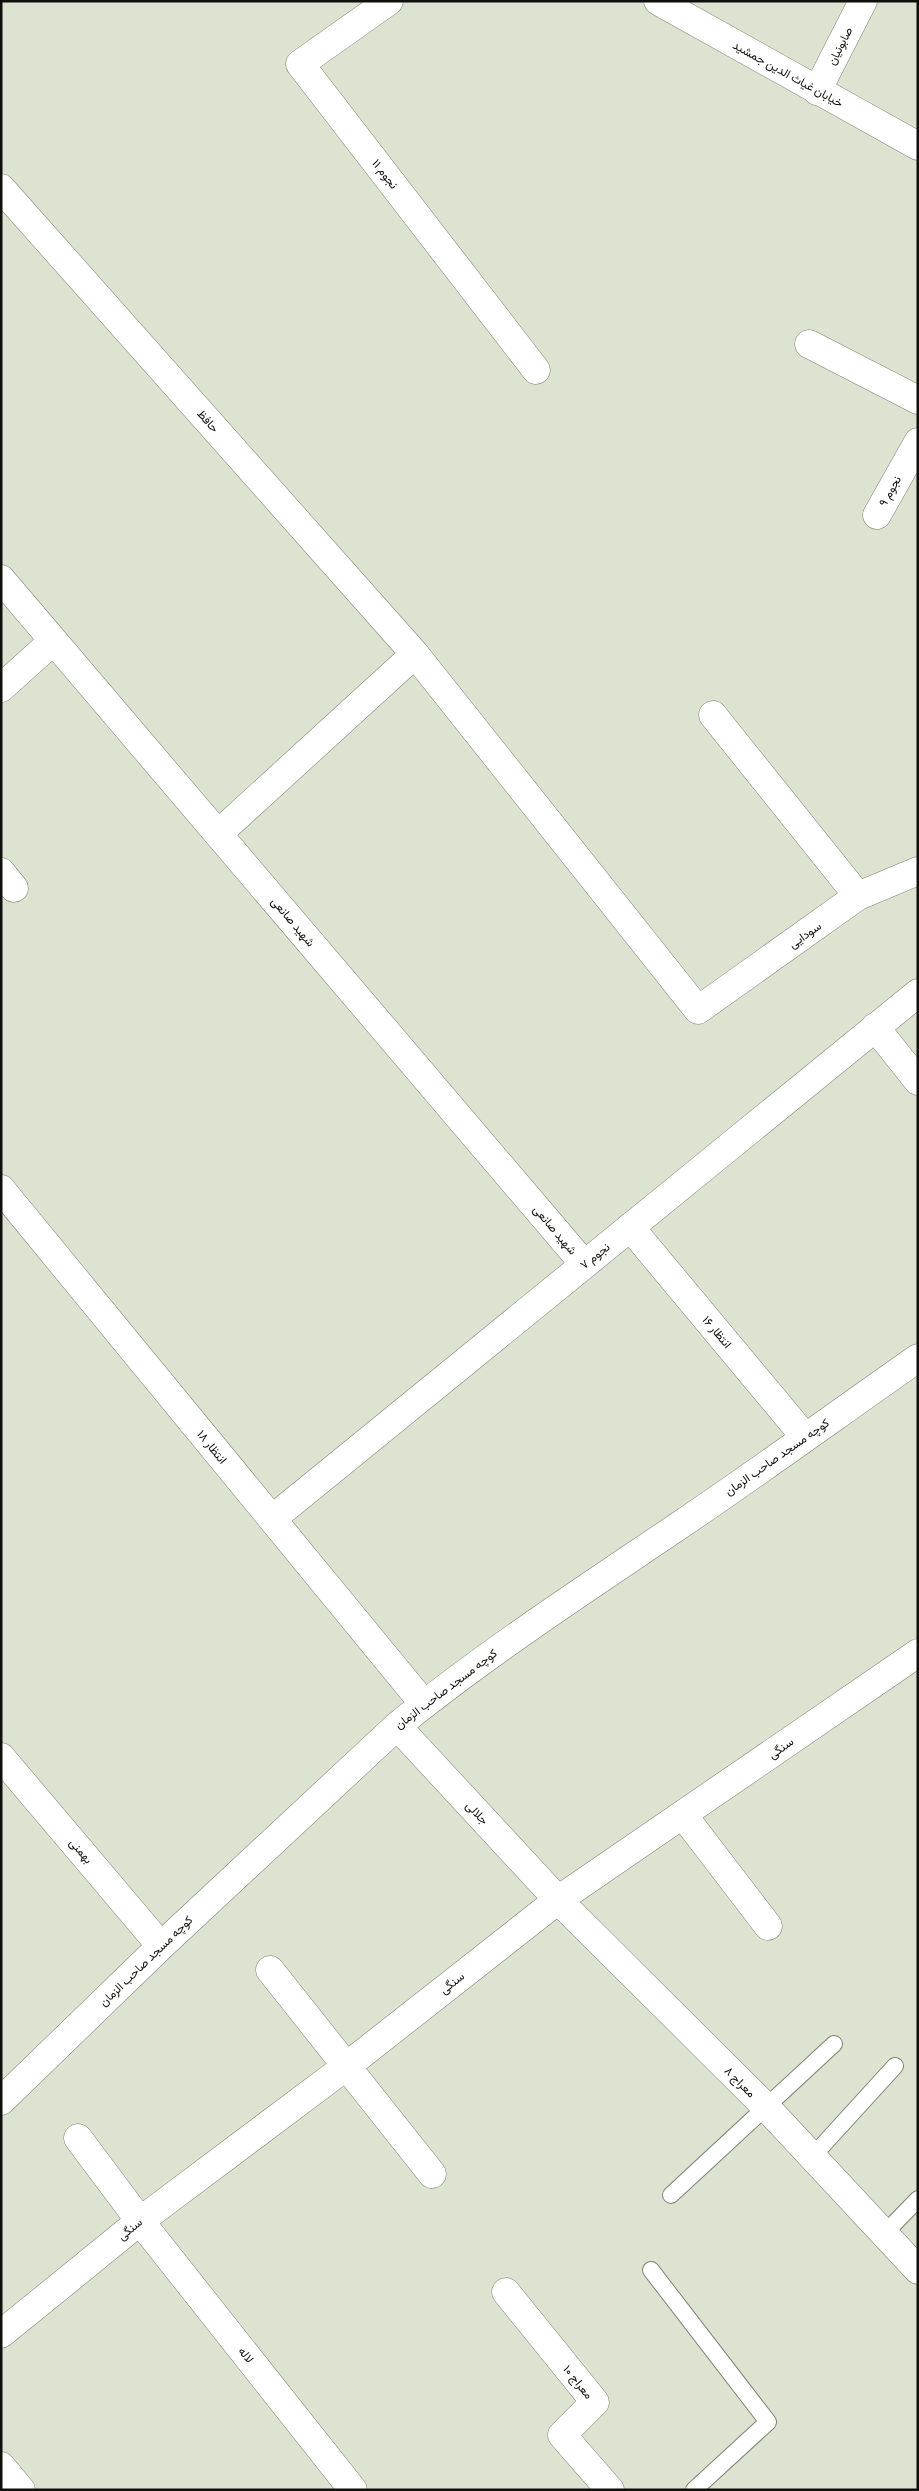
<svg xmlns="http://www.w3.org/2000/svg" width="919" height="2491" viewBox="0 0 919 2491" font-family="'Archivo Narrow',Vazirmatn,sans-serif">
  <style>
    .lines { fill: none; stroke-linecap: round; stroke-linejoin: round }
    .lane-casing { stroke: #7c8171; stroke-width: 18 }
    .street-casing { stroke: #7c8171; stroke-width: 29 }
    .secondary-casing { stroke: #7c8171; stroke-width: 29 }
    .lane { stroke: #fff; stroke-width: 16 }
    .street { stroke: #fff; stroke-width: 28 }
    .secondary { stroke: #fff; stroke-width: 28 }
    .labels { text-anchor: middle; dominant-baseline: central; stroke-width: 4.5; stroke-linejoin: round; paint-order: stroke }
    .street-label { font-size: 12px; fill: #0f100b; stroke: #fff }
  </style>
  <rect width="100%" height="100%" fill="#dde3d1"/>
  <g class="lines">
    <g class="lane-casing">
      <path id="lane" d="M812,2157L895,2066
        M671,2195L834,2044
        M884,2234L918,2199
        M651,2270L768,2422L694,2490"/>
    </g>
    <g class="street-casing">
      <path id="street" d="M389,1L300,64L536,370
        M817,91L863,1
        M1,188L415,654L698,1010L858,896L918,871
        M809,344L918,400
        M877,515L918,442
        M1,579L584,1264
        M1,688L53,641
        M713,715L858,896
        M218,834L415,654
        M1,872L14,888
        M875,1027L918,1081
        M1,1189L424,1704
        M630,1227L805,1437
        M272,1519L918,993
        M397,1726L558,1900L766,2107L918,2270
        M1,1757L161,1946
        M683,1815L768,1926
        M270,1970L432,2174
        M1,2101L161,1946L397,1726C487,1653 584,1590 680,1525C760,1471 838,1414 918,1358
        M78,2138L140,2221L353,2490
        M506,2292L595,2402L562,2435L610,2490
        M1,2334L140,2221L348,2065L558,1900L918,1653
        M1,2466L21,2490"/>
    </g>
    <g class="secondary-casing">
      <path id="secondary" d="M658,1L918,146"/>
    </g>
    <use href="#lane" class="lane"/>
    <use href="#street" class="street"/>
    <use href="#secondary" class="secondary"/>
  </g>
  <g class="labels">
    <g class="street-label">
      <text transform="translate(840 46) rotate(-63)">صابونیان</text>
      <text transform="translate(788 74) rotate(29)">خیابان غیاث الدین جمشید</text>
      <text transform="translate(385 174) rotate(52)">نجوم ۱۱</text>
      <text transform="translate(208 421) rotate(48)">حافظ</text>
      <text transform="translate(890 491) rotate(-61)">نجوم ۹</text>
      <text transform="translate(293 922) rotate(50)">شهید صانعی</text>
      <text transform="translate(805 935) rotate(-35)">سودایی</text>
      <text transform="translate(555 1230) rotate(50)">شهید صانعی</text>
      <text transform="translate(595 1256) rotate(-39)">نجوم ۷</text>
      <text transform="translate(717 1332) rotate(50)">انتظار ۱۶</text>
      <text transform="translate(212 1447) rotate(51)">انتظار ۱۸</text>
      <text transform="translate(777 1457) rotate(-35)">کوچه مسجد صاحب الزمان</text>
      <text transform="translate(446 1689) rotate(-37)">کوچه مسجد صاحب الزمان</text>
      <text transform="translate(781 1748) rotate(-35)">سنگی</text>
      <text transform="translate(477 1813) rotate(47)">جلالی</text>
      <text transform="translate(81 1851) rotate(50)">بهمنی</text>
      <text transform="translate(146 1961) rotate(-44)">کوچه مسجد صاحب الزمان</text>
      <text transform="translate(452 1983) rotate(-38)">سنگی</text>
      <text transform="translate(740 2082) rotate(45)">معراج ۸</text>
      <text transform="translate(130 2229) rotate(-39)">سنگی</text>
      <text transform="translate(246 2355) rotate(52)">لاله</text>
      <text transform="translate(578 2382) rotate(51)">معراج ۱۰</text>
    </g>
  </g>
  <rect width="919" height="2491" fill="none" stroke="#0f100b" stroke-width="5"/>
</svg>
